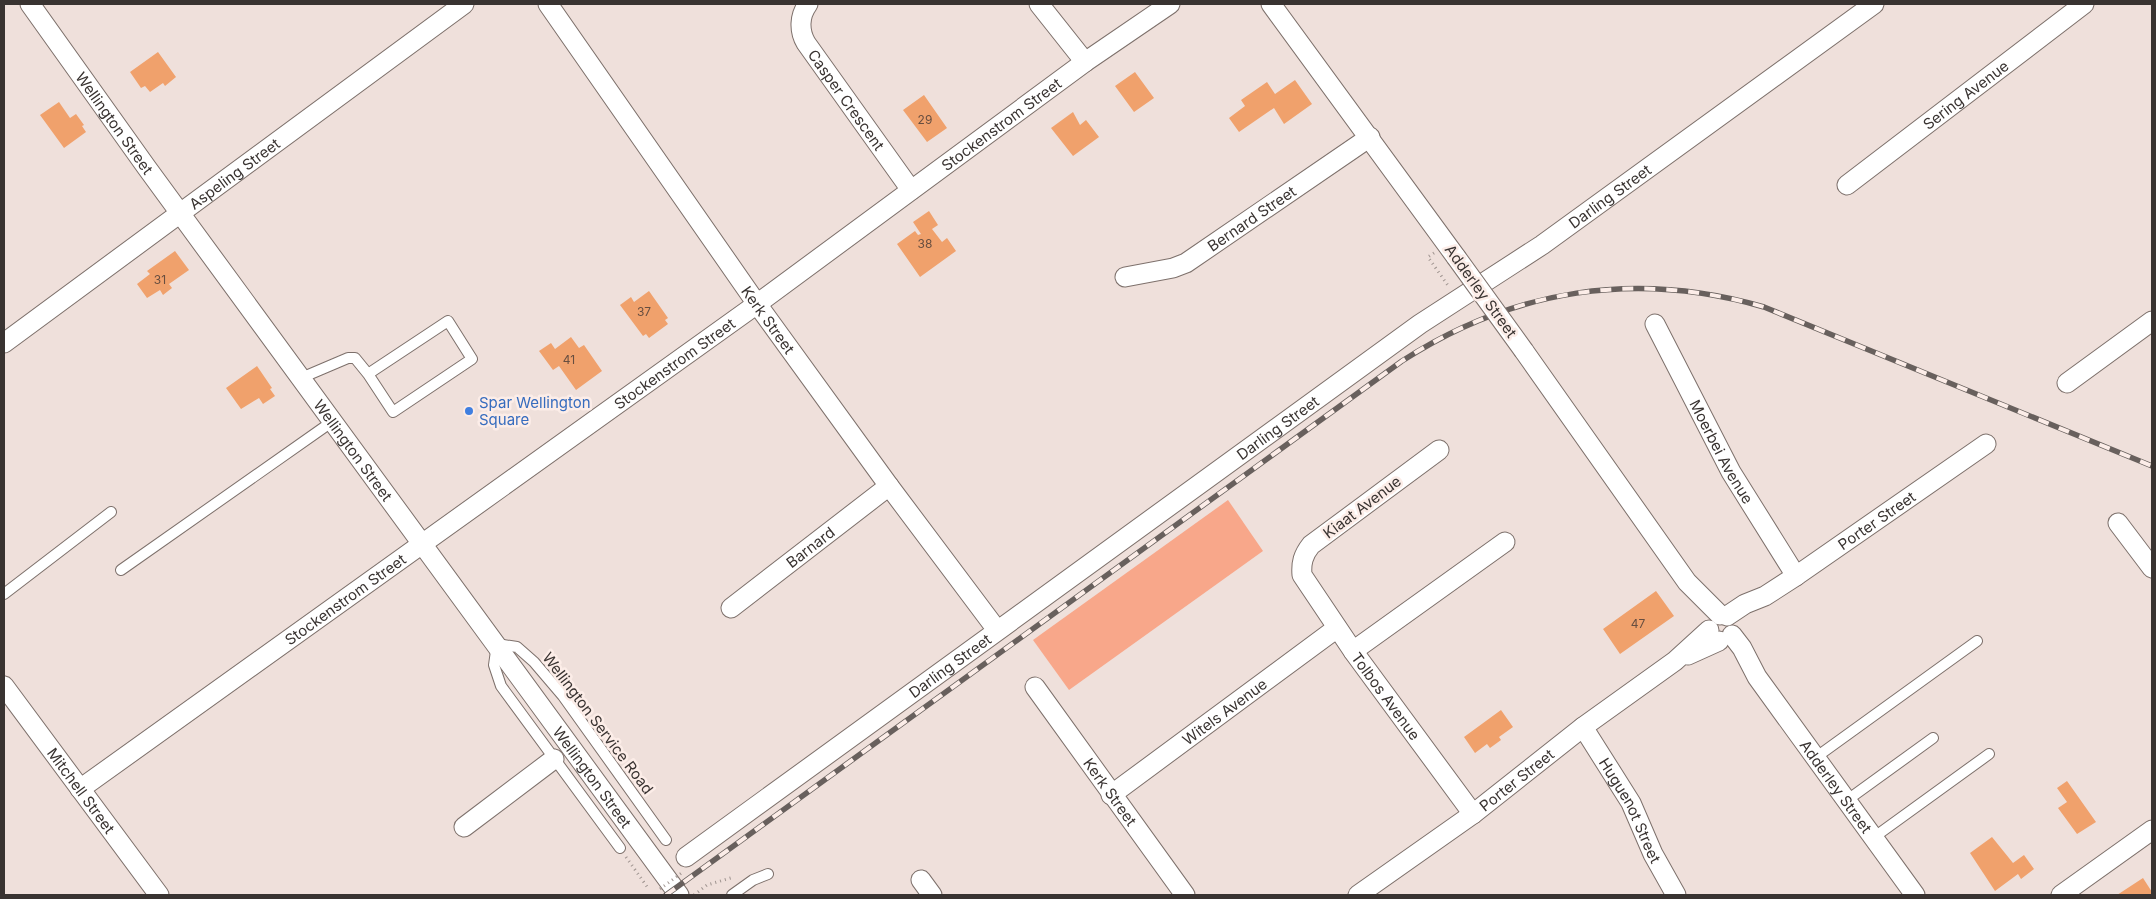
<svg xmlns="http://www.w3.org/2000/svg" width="2156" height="899" viewBox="0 0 2156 899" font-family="Inter,sans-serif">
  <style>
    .green { fill: #f8a78a }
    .building { fill: #f0a16c }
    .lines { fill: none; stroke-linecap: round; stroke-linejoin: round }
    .lane-casing { stroke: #7d706b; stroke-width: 12 }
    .street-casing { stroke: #7d706b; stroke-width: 21 }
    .path { stroke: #9e938f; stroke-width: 3; stroke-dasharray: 1 4; stroke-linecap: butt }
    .lane { stroke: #fff; stroke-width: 10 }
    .street { stroke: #fff; stroke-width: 19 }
    .rail-casing { stroke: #68605d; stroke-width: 5.5 }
    .rail { stroke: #fcede8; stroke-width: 4; stroke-dasharray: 11; stroke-linecap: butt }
    .street-bridge-casing { stroke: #7d706b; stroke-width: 21; stroke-linecap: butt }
    .path-bridge { stroke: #9e938f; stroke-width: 3; stroke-dasharray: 1 4; stroke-linecap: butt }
    .street-bridge { stroke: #fff; stroke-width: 19 }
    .shop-dot { fill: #3f7fe0; stroke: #fcede8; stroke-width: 2 }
    .labels { text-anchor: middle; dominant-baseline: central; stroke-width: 5; stroke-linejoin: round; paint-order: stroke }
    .number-label { font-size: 12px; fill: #674e40 }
    .street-label { font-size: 15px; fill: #393331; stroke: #fcede8 }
    .shop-label { font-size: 15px; fill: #366cbe; stroke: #fcede8; text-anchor: start }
  </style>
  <rect width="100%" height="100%" fill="#efe0db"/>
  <path class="green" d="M1228,500L1263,551L1069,690L1033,640Z"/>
  <path class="building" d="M158,52L176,77L165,86L163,83L150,92L145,86L141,88L130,72Z
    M1135,72L1154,98L1134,112L1115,86Z
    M1295,80L1312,104L1284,124L1274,108L1239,132L1229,118L1245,106L1241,100L1267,82L1275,94Z
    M924,95L947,128L927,142L903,110Z
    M59,102L70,118L76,114L84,125L82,126L86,132L64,148L40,115Z
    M1073,112L1080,125L1086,120L1099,137L1073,156L1051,128Z
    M929,211L938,225L932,229L942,242L947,238L956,251L920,277L897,244L915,231L918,235L921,234L913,222Z
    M175,251L189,270L169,284L172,288L163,295L160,290L147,298L137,284L150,274L147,271Z
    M649,291L668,318L665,320L668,324L649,338L646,334L643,336L620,305L631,297L634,302Z
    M571,337L579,348L584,345L602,371L576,390L559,366L553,370L539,351L551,343L555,349Z
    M257,366L272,388L270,389L275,396L263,404L259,398L241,409L226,388Z
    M1656,591L1674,616L1620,654L1603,629Z
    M1501,710L1513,727L1499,737L1501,740L1490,748L1487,744L1475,753L1464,737Z
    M2067,781L2096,822L2077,834L2058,808L2067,802L2057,788Z
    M1992,837L2013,863L2024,855L2034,869L2021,879L2018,874L1995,891L1970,853Z
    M2143,878L2152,892V895H2117Z"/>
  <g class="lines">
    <g class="lane-casing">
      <path id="lane" d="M301,378L348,358H355L368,374L393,412L472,359L448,321L368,374
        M121,570L333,421
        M4,594L111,512
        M1815,758L1977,641
        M1846,801L1933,738
        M1873,838L1989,754
        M620,848L501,686L494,665L497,644L517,647L534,662L563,696L666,840
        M732,895L753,880L768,874"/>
    </g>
    <g class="street-casing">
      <g id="street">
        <path id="s1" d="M30,4L147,168L679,895"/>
        <path id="s2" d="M548,4L757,304L889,486L997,630"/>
        <path id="s3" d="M808,4C799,16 799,31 806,43L911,190"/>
        <path d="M1039,4L1085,62"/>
        <path d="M1271,4L1456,257"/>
        <path id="s4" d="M1847,185L2084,4"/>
        <path id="s5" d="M1125,277L1173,268L1186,263L1370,137"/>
        <path id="s6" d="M1655,324L1731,472L1796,576"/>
        <path id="s7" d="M4,343L464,4"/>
        <path d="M1524,351L1687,582L1720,615"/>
        <path d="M2067,383L2152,321"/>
        <path id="s8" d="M1439,450L1311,545C1303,555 1301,563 1302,575L1353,651L1473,814"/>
        <path d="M2118,523L2152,568"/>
        <path id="s9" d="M731,608L889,486"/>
        <path id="s10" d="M1727,616L1745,604L1765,596L1796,576L1986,444"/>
        <path id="s11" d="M1732,635L1742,648L1757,677L1915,895"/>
        <path d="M1353,651L1505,542"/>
        <path d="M1688,655L1719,641"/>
        <path id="s12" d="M4,686L159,895"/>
        <path id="s13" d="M1035,687L1185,895"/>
        <path id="s14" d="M1583,727L1631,803L1653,854L1676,895"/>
        <path id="s15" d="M80,789L757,304L1085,62L1170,4"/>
        <path id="s16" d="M1111,795L1337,628"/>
        <path d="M464,827L554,759"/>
        <path id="s17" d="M686,857L1420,324L1542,245L1874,4"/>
        <path d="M921,880L932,895"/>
        <path id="s18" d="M1358,895L1473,814L1583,727L1675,661L1709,630"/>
        <path d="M2061,895L2152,830"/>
      </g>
    </g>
    <path class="path" d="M1434,253L1428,257L1449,287
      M626,857L648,888
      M694,895L707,885L734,877"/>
    <use href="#lane" class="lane"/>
    <use href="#street" class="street"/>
    <g class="rail-casing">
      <path id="rail" d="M666,895L1402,361C1513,289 1636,270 1764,307L2152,466"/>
    </g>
    <use href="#rail" class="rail"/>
    <g class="street-bridge-casing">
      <path id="street-bridge" d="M1456,257L1524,351"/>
    </g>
    <path class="path-bridge" d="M660,889L683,872"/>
    <use href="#street-bridge" class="street-bridge"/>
  </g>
  <circle class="shop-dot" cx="469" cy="411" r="5"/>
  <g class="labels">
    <g class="number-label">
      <text x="925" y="119">29</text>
      <text x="925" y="243">38</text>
      <text x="160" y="279">31</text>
      <text x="644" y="311">37</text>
      <text x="569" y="359">41</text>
      <text x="1638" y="623">47</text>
    </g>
    <g class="street-label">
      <text stroke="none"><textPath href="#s4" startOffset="149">Sering Avenue</textPath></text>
      <text stroke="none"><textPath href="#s3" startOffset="111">Casper Crescent</textPath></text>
      <text stroke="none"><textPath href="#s1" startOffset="146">Wellington Street</textPath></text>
      <text stroke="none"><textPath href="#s15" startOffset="1136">Stockenstrom Street</textPath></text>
      <text stroke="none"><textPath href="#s7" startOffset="286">Aspeling Street</textPath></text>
      <text stroke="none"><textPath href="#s17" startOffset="1136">Darling Street</textPath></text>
      <text stroke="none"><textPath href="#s5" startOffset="142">Bernard Street</textPath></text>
      <text transform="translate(1481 291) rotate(54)">Adderley Street</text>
      <text stroke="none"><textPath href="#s2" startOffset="385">Kerk Street</textPath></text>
      <text stroke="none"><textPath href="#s15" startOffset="731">Stockenstrom Street</textPath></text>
      <text stroke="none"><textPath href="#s17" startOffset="731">Darling Street</textPath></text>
      <text stroke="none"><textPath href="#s1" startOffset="551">Wellington Street</textPath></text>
      <text stroke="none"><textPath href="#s6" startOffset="144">Moerbei Avenue</textPath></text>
      <text transform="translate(1362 507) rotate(-37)">Kiaat Avenue</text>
      <text stroke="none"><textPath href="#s10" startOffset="178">Porter Street</textPath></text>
      <text stroke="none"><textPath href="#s9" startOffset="100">Barnard</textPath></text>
      <text stroke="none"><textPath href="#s15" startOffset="326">Stockenstrom Street</textPath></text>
      <text stroke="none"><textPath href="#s17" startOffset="326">Darling Street</textPath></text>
      <text stroke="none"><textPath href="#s8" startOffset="339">Tolbos Avenue</textPath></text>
      <text stroke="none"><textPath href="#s16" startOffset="141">Witels Avenue</textPath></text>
      <text transform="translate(598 723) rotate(53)">Wellington Service Road</text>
      <text stroke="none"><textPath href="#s1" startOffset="956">Wellington Street</textPath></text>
      <text stroke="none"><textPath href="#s18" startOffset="196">Porter Street</textPath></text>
      <text stroke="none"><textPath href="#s11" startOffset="184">Adderley Street</textPath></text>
      <text stroke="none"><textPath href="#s12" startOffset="130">Mitchell Street</textPath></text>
      <text stroke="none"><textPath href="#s13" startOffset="129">Kerk Street</textPath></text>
      <text stroke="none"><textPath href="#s14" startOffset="96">Huguenot Street</textPath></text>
    </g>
    <g class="shop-label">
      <text x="479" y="402">Spar Wellington<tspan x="479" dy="17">Square</tspan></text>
    </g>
  </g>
  <rect width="2156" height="899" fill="none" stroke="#393331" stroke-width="10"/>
</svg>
